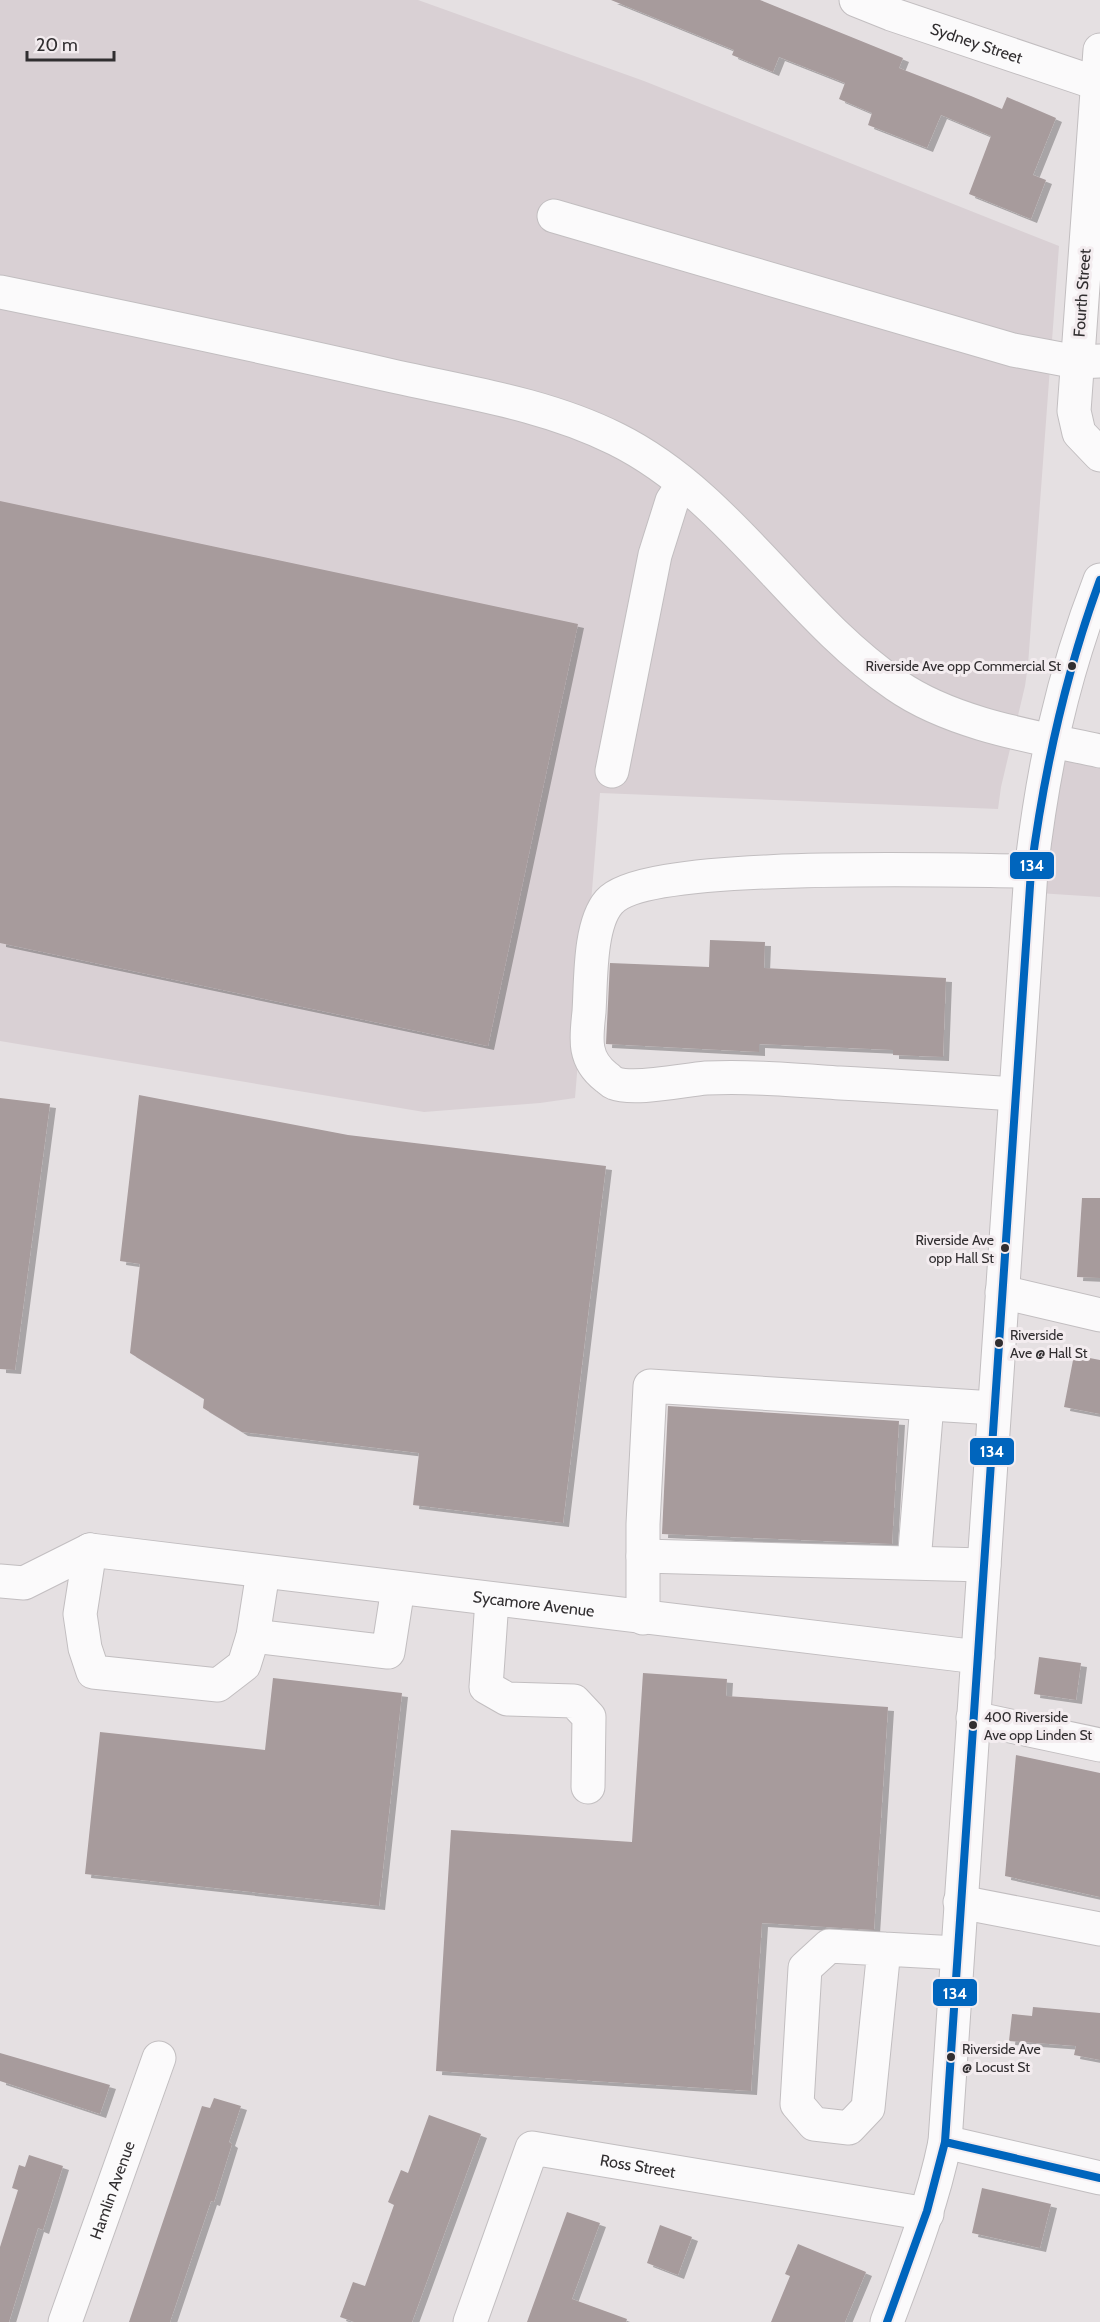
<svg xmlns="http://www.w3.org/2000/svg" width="1100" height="2322" viewBox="0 0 1100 2322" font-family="Cabin,sans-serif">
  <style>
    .built { fill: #d9d0d4 }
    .building { fill: #a79b9c; filter: url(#shadow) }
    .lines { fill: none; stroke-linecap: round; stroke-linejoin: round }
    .minor-casing { stroke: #c2bec0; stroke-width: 35 }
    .major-casing { stroke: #c2bec0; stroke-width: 35 }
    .minor { stroke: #fbfafb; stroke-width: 33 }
    .major { stroke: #fbfafb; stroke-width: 33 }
    .bus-1-casing { stroke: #f3ecef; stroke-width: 12 }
    .bus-1 { stroke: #0065bd; stroke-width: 8 }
    .bus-dot { fill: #312e30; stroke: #f3ecef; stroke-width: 2 }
    .labels { text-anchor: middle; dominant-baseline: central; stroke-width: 6; stroke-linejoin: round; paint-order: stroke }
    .bus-label { font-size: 14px; fill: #312e30; stroke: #f3ecef; text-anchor: start }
    .street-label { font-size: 16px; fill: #312e30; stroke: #f3ecef }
    .line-badge { stroke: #f3ecef; stroke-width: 2 }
    .badge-label { font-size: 16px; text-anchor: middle; font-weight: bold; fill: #fff }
  </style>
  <defs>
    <filter id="shadow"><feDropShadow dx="6" dy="4" stdDeviation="0" flood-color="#0004"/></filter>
  </defs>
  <rect width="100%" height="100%" fill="#e5e0e2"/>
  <path class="built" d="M0,0H418L644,81L1059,246L1028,665L1025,686L1001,787L998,809L600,793L575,1098L540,1103L424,1112L0,1041Z
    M1055,749L1100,759V897L1038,893Z"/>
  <path class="building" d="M611,0H760L903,58L899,68L971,96L1002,109L1007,97L1056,118L1033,175L1046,180L1031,219L969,194L991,136L941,115L927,148L868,125L872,113L839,99L845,83L779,57L773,72L732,55L734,50Z
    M0,501L578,624L488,1046L0,943Z
    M710,940L765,942L764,968L946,978L943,1057L893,1055V1050L759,1044V1052L606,1044L610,963L709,967Z
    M139,1095L348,1135L606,1166L563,1523L413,1505L419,1453L242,1432L203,1408L204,1399L130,1353L140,1264L120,1261Z
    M0,1098L50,1104L15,1370L0,1369Z
    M1082,1198H1100V1278L1077,1277Z
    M1074,1355L1100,1360V1414L1064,1407Z
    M668,1406L899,1421L892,1544L662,1534Z
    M1039,1657L1081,1663L1076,1700L1034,1694Z
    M643,1673L727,1679L726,1696L888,1707L874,1930L762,1923L751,2091L436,2071L451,1830L632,1842Z
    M273,1678L402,1693L379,1906L85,1874L100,1732L265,1750Z
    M1016,1755L1100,1773V1897L1005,1876Z
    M1033,2007L1100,2013V2060L1074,2055L1076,2046L1009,2041L1012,2014L1032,2016Z
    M0,2053L110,2085L100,2114L0,2081Z
    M214,2098L241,2106L229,2142L232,2144L214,2202L211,2201L170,2322H129L202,2106L210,2108Z
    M429,2115L481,2134L412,2322H354L340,2317L353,2282L365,2286L394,2205L388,2202L401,2170L408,2173Z
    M29,2155L63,2166L43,2230L38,2228L9,2322H0V2247L18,2190L12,2188L19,2165L25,2167Z
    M982,2188L1051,2204L1040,2248L972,2233Z
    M567,2212L600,2223L572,2299L627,2319L626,2322H527Z
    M660,2225L692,2237L678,2275L647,2263Z
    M798,2244L866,2272L845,2322H771L790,2276L785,2274Z"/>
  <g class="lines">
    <g class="minor-casing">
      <g id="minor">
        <path id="s1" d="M856,0L891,14L1096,83"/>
        <path d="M1100,50L1074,411L1079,433L1100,455"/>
        <path d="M554,216L1013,350L1077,362L1100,361"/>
        <path d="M0,292C133,319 265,347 397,377C470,393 548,405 616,439C729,495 794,615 896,685C952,724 1034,737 1100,751"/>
        <path d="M612,771L655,555L672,501L683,484"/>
        <path d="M1015,1094C956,1090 898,1086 840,1083C795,1080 751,1076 706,1078C683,1080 634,1091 614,1083C611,1082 609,1079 606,1077C583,1059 586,1039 589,1012C591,981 589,925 609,902C645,859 963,871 1031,871"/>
        <path d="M1002,1292L1100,1315"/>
        <path id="s2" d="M90,1550L978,1657"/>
        <path d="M90,1550L80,1614L85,1648L93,1672L218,1685L244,1665L253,1636L263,1572"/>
        <path d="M643,1556L984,1565"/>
        <path d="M914,1562L927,1404"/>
        <path d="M0,1581L24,1583L90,1550"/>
        <path d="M492,1600L486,1687L507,1699L574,1701L589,1717L588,1787"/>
        <path d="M643,1618V1524L650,1386L994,1408"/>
        <path d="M253,1636L388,1652L398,1588"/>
        <path d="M973,1718L1100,1745"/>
        <path d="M960,1902L1100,1929"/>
        <path d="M884,1949L868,2108L849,2128L814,2124L797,2104L805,1968L829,1946L957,1953"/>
        <path d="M945,2142L1100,2178"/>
        <path id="s3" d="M65,2322L159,2058"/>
        <path id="s4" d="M470,2322L532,2148L927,2214"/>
      </g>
    </g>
    <g class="major-casing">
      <path id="major" d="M887,2322C909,2263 932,2205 945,2142L1031,871C1043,767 1062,678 1100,580"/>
    </g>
    <use href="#minor" class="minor"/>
    <use href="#major" class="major"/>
    <g class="bus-1-casing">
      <path id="bus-1" d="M945,2142L1100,2178
        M887,2322L927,2211L945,2142L1031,871C1044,771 1065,675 1100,580"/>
    </g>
    <use href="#bus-1" class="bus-1"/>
  </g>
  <g class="bus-dot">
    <circle cx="1072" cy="666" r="5"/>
    <circle cx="1005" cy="1248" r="5"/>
    <circle cx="999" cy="1343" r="5"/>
    <circle cx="973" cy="1725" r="5"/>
    <circle cx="951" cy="2057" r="5"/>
  </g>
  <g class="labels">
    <g class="bus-label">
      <text x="1061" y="666" text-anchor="end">Riverside Ave opp Commercial St</text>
      <text x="994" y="1240" text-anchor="end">Riverside Ave<tspan x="994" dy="18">opp Hall St</tspan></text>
      <text x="1010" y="1335">Riverside<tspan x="1010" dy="18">Ave @ Hall St</tspan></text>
      <text x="984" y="1717">400 Riverside<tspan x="984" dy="18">Ave opp Linden St</tspan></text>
      <text x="962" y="2049">Riverside Ave<tspan x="962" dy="18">@ Locust St</tspan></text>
    </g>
    <g class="street-label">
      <text stroke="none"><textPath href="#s1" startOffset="128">Sydney Street</textPath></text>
      <text transform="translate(1082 293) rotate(-86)">Fourth Street</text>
      <text stroke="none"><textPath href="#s2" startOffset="447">Sycamore Avenue</textPath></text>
      <text stroke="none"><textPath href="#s4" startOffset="292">Ross Street</textPath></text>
      <text stroke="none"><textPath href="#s3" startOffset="140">Hamlin Avenue</textPath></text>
    </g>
  </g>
  <g class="line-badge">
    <rect x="1009" y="851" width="46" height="29" rx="6" fill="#0065bd"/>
    <rect x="969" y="1437" width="46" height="29" rx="6" fill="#0065bd"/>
    <rect x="932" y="1978" width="46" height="29" rx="6" fill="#0065bd"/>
  </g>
  <g class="badge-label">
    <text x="1032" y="871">134</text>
    <text x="992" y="1457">134</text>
    <text x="955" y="1999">134</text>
  </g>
  <path d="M27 51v9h87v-9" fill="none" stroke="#312e30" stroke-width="3"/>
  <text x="36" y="51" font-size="18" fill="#312e30" stroke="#f3ecef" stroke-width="4.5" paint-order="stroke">20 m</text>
</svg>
